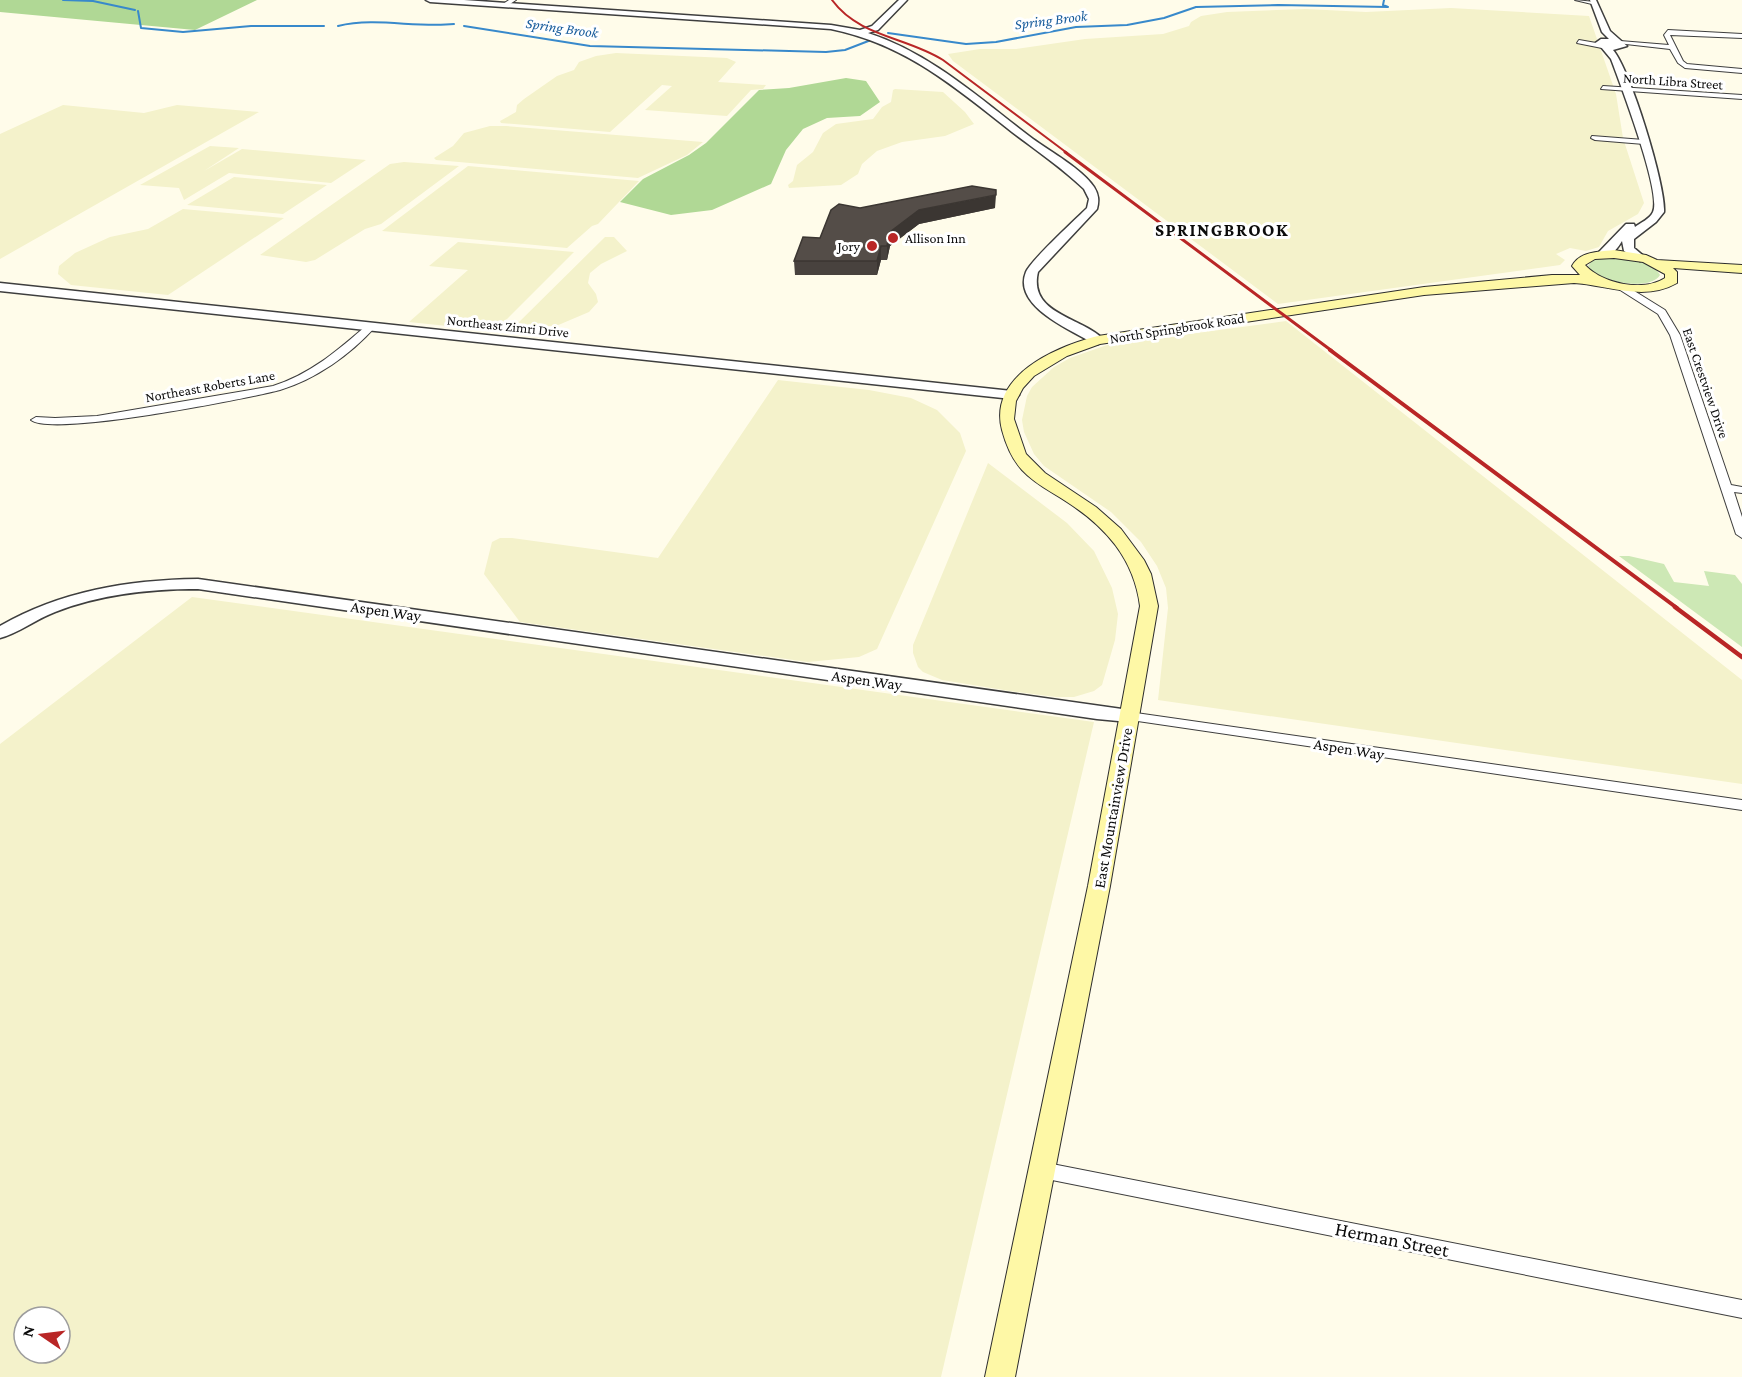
<svg xmlns="http://www.w3.org/2000/svg" width="1742" height="1377" viewBox="0 0 1742 1377" font-family="'Crimson Pro',serif">
  <style>
    .farmland { fill: #f4f2cb; fill-rule: evenodd }
    .green { fill: #cde8b5 }
    .forest { fill: #b0d895 }
    .lines { fill: none; stroke-linecap: round; stroke-linejoin: round }
    .stream { stroke: #3889cb; stroke-width: 2 }
    .minor-casing { stroke: #3e3e3e; stroke-width: 2 }
    .tertiary-casing { stroke: #3e3e3e; stroke-width: 3 }
    .secondary-casing { stroke: #2d2d2d; stroke-width: 2 }
    .minor { fill: #fff; fill-rule: evenodd }
    .tertiary { fill: #fff; fill-rule: evenodd }
    .secondary { fill: #fef8a6; fill-rule: evenodd }
    .rail-far3 { stroke: #b92626; stroke-width: 2 }
    .rail-far2 { stroke: #b92626; stroke-width: 3 }
    .rail-far1 { stroke: #b92626; stroke-width: 4 }
    .rail { stroke: #b92626; stroke-width: 4.5 }
    .wall { fill: #48423e }
    .shaded-wall { fill: #3b3632 }
    .building { fill: #544d48; stroke: #3b3632; stroke-width: 1.5 }
    .poi-dot { fill: #b92626; stroke: #fff; stroke-width: 2 }
    .labels { text-anchor: middle; dominant-baseline: central; stroke-width: 6; stroke-linejoin: round; paint-order: stroke }
    .far-street-label { font-size: 14px; fill: #0b0b0b; stroke: #fff }
    .far-poi-label { font-size: 14px; fill: #0b0b0b; stroke: #fff; text-anchor: start }
    .far-water-label { font-size: 15px; font-style: italic; fill: #175b9b; stroke: #fff }
    .street-label { font-size: 16px; fill: #0b0b0b; stroke: #fff }
    .far-district-label { font-size: 18px; font-weight: bold; letter-spacing: 1.5px; fill: #0b0b0b; stroke: #fff }
    .near-street-label { font-size: 20px; fill: #0b0b0b; stroke: #fff }
  </style>
  <rect width="100%" height="100%" fill="#fffcea"/>
  <path class="farmland" d="M1451,8L1589,16L1616,94L1623,138L1644,203L1638,214L1608,231L1599,247L1586,251L1570,248L1556,254L1565,260L1560,265L1553,266L1278,304L953,61L948,54L980,49H1016L1085,39L1163,34L1189,26L1191,22L1201,16L1227,12L1306,9L1366,12Z
    M616,53L727,58L736,62L718,82L766,85L763,89L751,90L727,116L645,110L672,86L662,85L610,132L501,123L500,121L516,112L517,105L524,99L557,76L574,70L579,62L596,56Z
    M895,89L943,92L965,112L974,124L945,136L902,142L877,151L862,164L858,174L841,185L789,188L788,185L793,181L797,165L813,152L823,133L836,124L873,119L882,107L891,102L893,90Z
    M63,105L144,113L177,105L259,112L0,259V134Z
    M490,126H506L703,142L687,155L638,178L436,160L434,158L453,146L464,133Z
    M210,146L239,148L204,171L242,149L366,160L331,183L229,173L184,200L179,188L140,185Z
    M404,162L459,166L381,224L365,229L315,260L306,262L260,255L390,164Z
    M468,166L639,181L598,224L592,226L567,248L382,231Z
    M234,177L327,185L283,214L187,205Z
    M183,209L284,218L168,295L71,285L58,274L59,266L75,253L110,237L148,229Z
    M605,237H614L627,251L601,264L590,273L588,283L596,294L598,302L589,312L556,326L514,327Z
    M458,242L574,252L495,331L409,322L468,270L429,266Z
    M1286,321L1742,680V784L1158,700L1168,608L1166,588L1157,566L1141,542L1111,512L1044,466L1034,454L1024,432L1022,420L1027,396L1032,387L1054,367L1070,358L1107,345Z
    M778,380L869,390L911,398L937,410L960,433L966,451L877,649L859,657L808,662L520,622L484,574L492,542L500,538H512L658,558Z
    M988,463L1067,523L1094,551L1112,588L1118,614L1115,640L1102,685L1094,691L1074,697H1056L1010,691L942,680L923,672L918,667L913,653V645Z
    M192,597L1094,722L941,1377H0V744ZM24,1317H60V1353H24Z"/>
  <path class="green" d="M1602,258C1620,258 1651,257 1660,275C1650,292 1597,282 1588,266L1592,261Z
    M1619,556H1629L1664,564L1674,582L1709,586L1704,571L1735,575L1742,584V647Z"/>
  <path class="forest" d="M0,0H257L195,30L0,12Z
    M846,78L866,81L880,102L860,116L827,118L803,129L786,150L771,184L712,210L671,215L620,202L643,179L689,155L706,143L759,90L789,88Z"/>
  <g class="lines">
    <path class="stream" d="M63,0L93,1L135,10
      M138,11L141,28L183,32L251,26H324
      M338,26C376,17 415,28 454,24
      M464,26L590,46L826,52L845,50L871,40
      M888,33L966,44L996,42L1076,27L1127,25L1164,18L1196,7L1278,5L1388,7L1383,5L1384,0"/>
    <g class="minor-casing">
      <path id="minor" d="M509,0H516L507,6H503V4Z
        M1575,0L1595,2L1592,4Z
        M1668,30L1742,34V38L1670,35L1683,61L1687,64L1742,69V73L1685,68L1678,63L1670,49L1617,43L1620,41L1669,45L1664,35Z
        M1579,40L1602,44L1605,46L1602,48L1577,43Z
        M1603,86L1742,95V99L1601,89Z
        M1592,136L1644,140L1648,142L1644,144L1595,140L1591,138Z
        M1617,284H1623L1665,310L1680,335L1731,485L1742,487V493L1734,492L1742,517V538L1736,534L1670,335L1658,314L1617,288Z
        M367,325L375,327C350,355 316,379 280,390C246,399 52,437 31,420L36,417L55,418L97,416L273,386C311,374 338,350 367,325Z
        M1129,712L1742,800V810L1124,719L1122,716Z
        M1042,1162L1742,1300V1318L1042,1178L1035,1176L1033,1170L1035,1164Z"/>
    </g>
    <g class="tertiary-casing">
      <path id="tertiary" d="M426,0H464L831,25L860,30L872,26L899,0H907L878,30L868,33C932,54 980,99 1033,139C1051,152 1082,169 1094,187C1099,195 1099,201 1097,209L1038,272C1028,315 1083,317 1104,340L1098,344L1093,343C1071,330 1012,306 1026,272C1031,260 1075,220 1087,208L1089,199L1084,189C1062,168 1037,151 1012,132C955,87 905,44 831,29L430,2Z
        M1590,0H1596L1610,31L1627,46L1613,50C1630,69 1666,186 1664,212L1656,222L1634,239V248L1646,258L1640,261L1624,251L1622,241C1617,249 1613,255 1603,257L1597,254L1626,224H1634L1635,227C1640,223 1650,219 1653,212C1662,193 1620,83 1611,59L1601,47L1594,44L1601,39H1609L1602,32Z
        M0,283L1012,391L1019,395L1012,399L0,291Z
        M198,579L1129,710L1136,712L1138,716L1136,720L1129,722L1097,719L198,589C149,589 101,594 55,612C36,619 19,633 0,638V626C61,591 128,580 198,579Z"/>
    </g>
    <g class="secondary-casing">
      <path id="secondary" d="M1614,250L1646,255L1657,260L1742,265V273L1673,268L1677,272V283C1644,302 1608,285 1574,283L1424,295L1100,344L1067,356L1034,376L1023,388L1016,401L1014,419L1026,454L1045,473L1096,507L1121,529L1144,560L1151,574L1158,606L1110,886L1015,1377H985L1088,886L1140,606C1134,559 1106,527 1067,502C1052,492 1035,484 1022,470C1012,459 1006,445 1002,430C988,376 1055,347 1098,336L1424,287L1552,275H1580L1572,266C1580,251 1599,252 1614,250ZM1614,258L1643,262L1665,274V278C1643,292 1603,284 1585,265L1595,259Z"/>
    </g>
    <use href="#minor" class="minor"/>
    <use href="#tertiary" class="tertiary"/>
    <use href="#secondary" class="secondary"/>
    <path class="rail-far3" d="M832,0C859,37 907,37 943,60L1067,153"/>
    <path class="rail-far2" d="M1065,152L1332,351"/>
    <path class="rail-far1" d="M1330,350L1677,608"/>
    <path class="rail" d="M1675,607L1742,657"/>
  </g>
  <path class="wall" d="M860,208H995L919,224L890,246L887,260H881L877,275H795L794,261L820,238Z"/>
  <path class="shaded-wall" d="M996,195L995,208L919,224L890,246L887,260V246L890,232L919,210Z
    M881,246V260L877,275V261Z"/>
  <path class="building" d="M972,186L996,190V195L919,210L890,232L887,246H881L877,261H794L803,237L820,238L831,210L839,204L860,208Z"/>
  <g class="poi-dot">
    <circle cx="893" cy="238" r="6"/>
    <circle cx="872" cy="246" r="6"/>
  </g>
  <g class="labels">
    <g class="far-street-label">
      <text transform="translate(1673 81) rotate(4)">North Libra Street</text>
      <text transform="translate(508 326) rotate(6)">Northeast Zimri Drive</text>
      <text transform="translate(1177 328) rotate(-9)">North Springbrook Road</text>
      <text transform="translate(1706 383) rotate(71)">East Crestview Drive</text>
      <text transform="translate(210 386) rotate(-10)">Northeast Roberts Lane</text>
    </g>
    <g class="far-poi-label">
      <text x="905" y="238">Allison Inn</text>
      <text x="860" y="246" text-anchor="end">Jory</text>
    </g>
    <g class="far-water-label">
      <text transform="translate(1051 20) rotate(-7)">Spring Brook</text>
      <text transform="translate(562 28) rotate(8)">Spring Brook</text>
    </g>
    <g class="street-label">
      <text transform="translate(386 611) rotate(8)">Aspen Way</text>
      <text transform="translate(867 680) rotate(8)">Aspen Way</text>
      <text transform="translate(1349 749) rotate(9)">Aspen Way</text>
      <text transform="translate(1113 808) rotate(-80)">East Mountainview Drive</text>
    </g>
    <g class="far-district-label">
      <text x="1222" y="230">SPRINGBROOK</text>
    </g>
    <g class="near-street-label">
      <text transform="translate(1392 1239) rotate(11)">Herman Street</text>
    </g>
  </g>
  <g transform="translate(42 1335) rotate(284)"><circle r="28" fill="#ffffff" stroke="#9d9d9d" stroke-width="1.5"/>
  <path d="M0-4.5L10 22L0 15L-10 22Z" fill="#b92626"/>
  <text y="-9" font-size="16" font-weight="bold" text-anchor="middle" fill="#0b0b0b">N</text>
  </g>
</svg>
